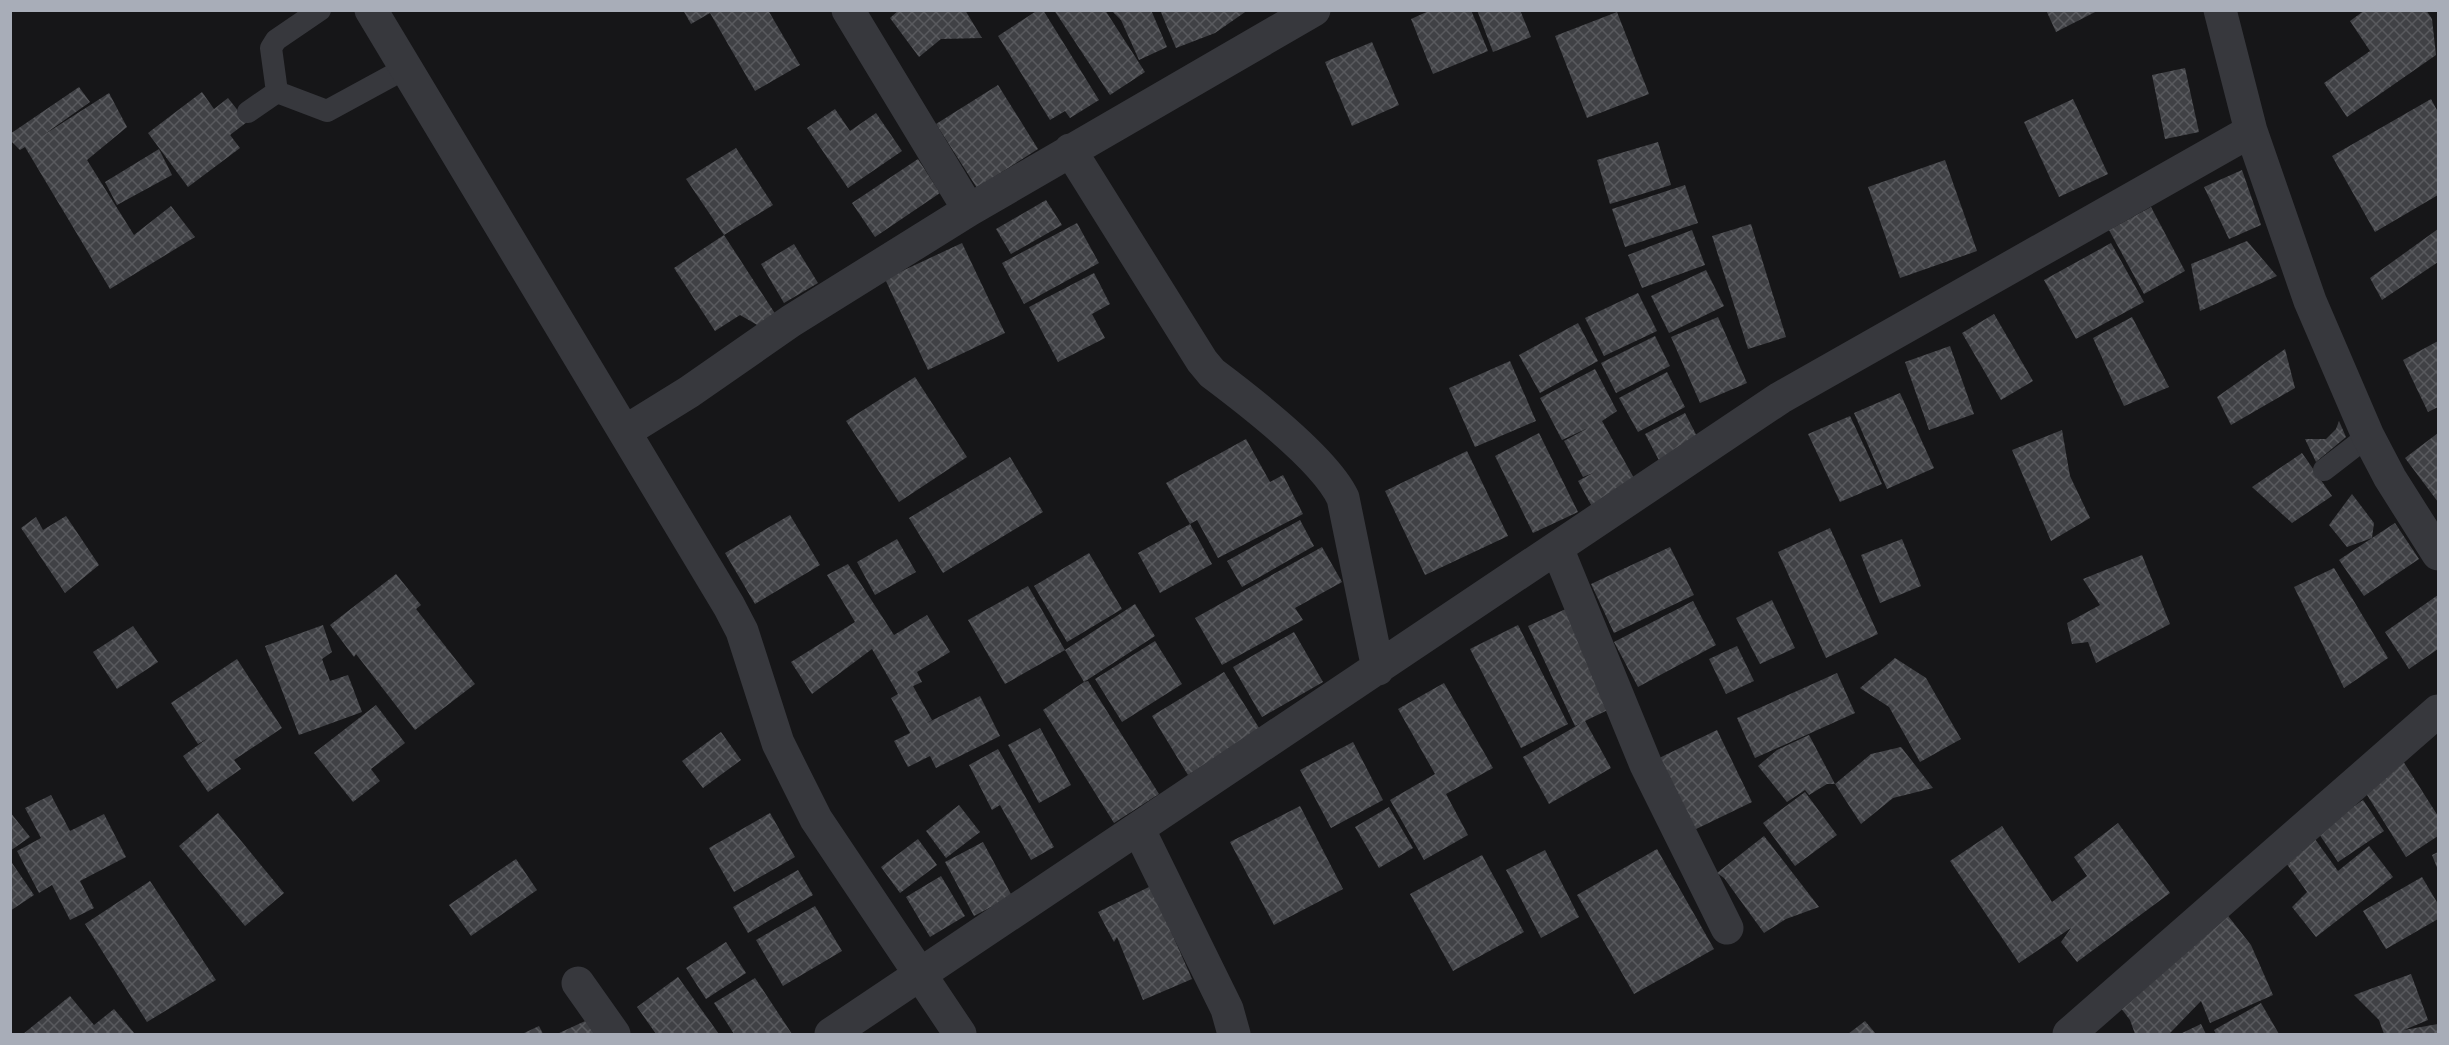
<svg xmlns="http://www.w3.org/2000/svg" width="2449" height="1045" viewBox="0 0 2449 1045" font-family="'Source Sans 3',sans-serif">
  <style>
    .building { fill: url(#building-cross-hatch) }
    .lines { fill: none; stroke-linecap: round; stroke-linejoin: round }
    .lane { stroke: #37383d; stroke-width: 22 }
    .street { stroke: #37383d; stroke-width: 33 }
  </style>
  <defs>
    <pattern id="building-cross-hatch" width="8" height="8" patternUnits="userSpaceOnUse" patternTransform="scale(1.5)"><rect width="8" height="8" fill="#404145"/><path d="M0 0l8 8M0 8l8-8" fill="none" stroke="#595a5e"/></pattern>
  </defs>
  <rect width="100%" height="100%" fill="#161618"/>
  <path class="building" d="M683,10H768L800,65L755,91L710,13L691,24Z
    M899,10H965L982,38L941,39L919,57L890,18Z
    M1038,10H1043L1099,100L1070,118L1065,111L1050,120L998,36Z
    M1054,10H1105L1145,72L1110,95Z
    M1111,10H1151L1167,47L1139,60L1121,20Z
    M1160,10H1248L1215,33L1176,48Z
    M1431,10H1471L1488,51L1433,74L1411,19Z
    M1477,10H1520L1531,37L1493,52Z
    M2046,10H2099L2056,32Z
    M2365,10H2426L2432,19L2436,55L2347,117L2324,83L2370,51L2350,21Z
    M1617,12L1649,94L1587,118L1555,36Z
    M1372,42L1399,105L1352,126L1325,62Z
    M2185,68L2199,132L2165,139L2152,75Z
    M998,85L1038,149L977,188L936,124Z
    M79,87L90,102L42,136L109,93L127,127L87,160L134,235L171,206L195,237L110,289L25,147L20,150L10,140V134Z
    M202,92L214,109L228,98L247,122L230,135L240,148L188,187L148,133Z
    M2073,99L2108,174L2059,197L2024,122Z
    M2431,99L2438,112V195L2375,232L2332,156Z
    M835,109L850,131L876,113L902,151L848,188L807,128Z
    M1658,142L1671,185L1610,204L1597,160Z
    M736,148L773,205L724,235L776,315L759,326L740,315L715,331L674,268L724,235L686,179Z
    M159,149L172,175L117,205L105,182Z
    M918,159L940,193L875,237L852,203Z
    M1945,160L1977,251L1900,278L1868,187Z
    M2242,170L2261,225L2229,239L2204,187Z
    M1685,185L1698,223L1625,247L1612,209Z
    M1046,200L1062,225L1011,254L996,229Z
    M2151,207L2185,271L2144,294L2109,230Z
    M1077,223L1099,263L1024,304L1002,263Z
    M1751,224L1786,337L1748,349L1712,236Z
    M2438,229V262L2382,300L2370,278Z
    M1692,230L1705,265L1642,288L1628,255Z
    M2247,241L2277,276L2200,311L2191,264Z
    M962,243L1005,333L928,370L885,279Z
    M2111,243L2144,302L2076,339L2044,280Z
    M794,244L818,283L784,303L761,264Z
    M1706,270L1724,306L1669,333L1651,296Z
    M1094,273L1110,304L1092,314L1105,338L1058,362L1029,307Z
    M1638,293L1657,331L1604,356L1585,318Z
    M1994,314L2033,381L2001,400L1962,333Z
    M1718,317L1747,383L1700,403L1671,337Z
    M2132,317L2169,387L2124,406L2093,338Z
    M1578,323L1598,361L1540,393L1519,355Z
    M1655,336L1670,366L1616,393L1601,363Z
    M2438,341V407L2428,412L2403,360Z
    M1950,346L1974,414L1929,430L1905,362Z
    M2285,349L2295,388L2231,425L2217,397Z
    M1510,361L1536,421L1475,447L1449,388Z
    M1595,369L1617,411L1602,421L1639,487L1595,512L1578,481L1593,473L1583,477L1564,441L1588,428L1562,440L1540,398Z
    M1667,372L1685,407L1638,432L1619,398Z
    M915,377L967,457L899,502L846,421Z
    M1900,393L1934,468L1887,489L1854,413Z
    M1685,413L1702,446L1662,466L1645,434Z
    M1850,416L1882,484L1840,502L1808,434Z
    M2339,421L2346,437L2316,462L2305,439H2326L2336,429Z
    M2062,430L2070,476L2090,518L2051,541L2012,450Z
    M1539,433L1578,512L1533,533L1495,456Z
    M2438,433V502L2405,458Z
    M1246,439L1270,482L1283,475L1303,514L1218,558L1197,520L1190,524L1166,483Z
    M1467,451L1508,536L1425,575L1385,491Z
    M2302,453L2332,496L2292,523L2252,487Z
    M1010,457L1043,512L943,573L909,518Z
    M2352,494L2374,523L2372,538L2395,523L2419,559L2364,596L2339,560L2372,538L2347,547L2329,525Z
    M790,515L820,565L755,604L725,553Z
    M66,516L99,565L65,593L21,528L36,517L43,530Z
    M1300,520L1314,546L1242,587L1227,561Z
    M1190,524L1212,564L1160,593L1138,553Z
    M1830,528L1878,634L1826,658L1778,552Z
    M897,539L916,572L875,595L857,562Z
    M1902,539L1921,586L1880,603L1861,555Z
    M1322,547L1342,582L1295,608L1303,620L1222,665L1195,618Z
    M1670,547L1694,595L1614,633L1591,584Z
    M1089,553L1122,609L1067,642L1034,586Z
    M2142,555L2170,624L2096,663L2088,642L2072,644L2067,623L2100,605L2083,579Z
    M848,564L894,635L927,615L950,652L917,672L922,682L913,686L932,720L925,724L980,696L1000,736L936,768L930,756L908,767L894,741L910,733L891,698L898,694L872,649L812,694L791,662L855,622L827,575Z
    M2334,568L2388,658L2344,688L2294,587Z
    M396,574L421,605L416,609L475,684L415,730L356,654L354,657L330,625Z
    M1028,586L1065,650L1005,684L968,620Z
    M2438,595V649L2409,669L2385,632Z
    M1772,600L1795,648L1760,664L1736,618Z
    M1693,601L1716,645L1638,687L1614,642Z
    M1135,604L1155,636L1084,682L1088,681L1159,794L1114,823L1043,710L1084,682L1065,650Z
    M1568,608L1614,707L1585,721L1611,768L1549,804L1523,757L1583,722L1575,726L1528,626Z
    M323,625L332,652L322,659L330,681L348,675L362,712L299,735L265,646Z
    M1518,625L1568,724L1521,748L1470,649Z
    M133,626L158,662L117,689L93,652Z
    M1294,632L1323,682L1262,717L1233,667Z
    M1155,641L1182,684L1122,722L1095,679Z
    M1737,646L1754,681L1726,694L1709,659Z
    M1895,658L1926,678L1961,739L1920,762L1889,707L1860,688Z
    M237,659L282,728L234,760L241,769L208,792L183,756L208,738L198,744L171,703Z
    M1224,672L1261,731L1188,775L1152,716Z
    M1837,673L1855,713L1755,758L1737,718Z
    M1444,683L1493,768L1446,794L1468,835L1424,860L1390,800L1435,774L1398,709Z
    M376,705L405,743L371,769L380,781L353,802L314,753Z
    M1040,728L1071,785L1039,803L1008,745Z
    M1717,730L1752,802L1690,832L1655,760Z
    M721,732L741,760L703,788L682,761Z
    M1809,735L1835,784H1827L1809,795L1805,790L1787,802L1758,766L1777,750Z
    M1353,742L1383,800L1331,828L1300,770Z
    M1901,747L1933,788L1893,798L1861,824L1835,784L1871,754Z
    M998,749L1054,847L1031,860L1000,805L992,810L969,765Z
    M2403,761L2438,816V836L2406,857L2362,787Z
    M1805,792L1837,835L1795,866L1763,823Z
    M51,795L70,831L104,814L126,857L80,881L94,908L70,920L52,885L39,893L17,851L41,838L25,808Z
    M2363,800L2384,831L2338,862L2317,831Z
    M959,805L980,832L946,858L926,831Z
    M1300,806L1343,889L1274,925L1230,842Z
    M1389,807L1413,848L1379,868L1355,827Z
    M10,812L30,837L10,851Z
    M218,813L284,893L245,926L179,846Z
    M770,813L795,857L734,892L709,848Z
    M2118,823L2170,893L2077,962L2061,942L2071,928L2019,963L1950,861L2002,826L2052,902L2087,876L2074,857Z
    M2312,835L2338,871L2369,846L2393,877L2316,937L2292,907L2307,892L2281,856Z
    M1764,836L1819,907L1786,919L1764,933L1724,878L1717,873Z
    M918,839L937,865L900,893L881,867Z
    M983,842L1012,896L974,916L945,862Z
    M1657,849L1714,949L1634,994L1577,895Z
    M1545,850L1579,917L1541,938L1506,870Z
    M2438,852V870L2432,855Z
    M1482,855L1524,932L1453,971L1410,894Z
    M516,859L537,890L471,936L449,905Z
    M10,860L34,895L10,911Z
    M798,870L813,895L748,933L733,907Z
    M941,876L965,916L930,937L906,897Z
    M2422,877L2438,904V919L2386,949L2363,911Z
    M150,881L216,980L147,1022L85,924Z
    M1151,886L1192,979L1143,1000L1117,937L1114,942L1098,912Z
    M815,906L842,951L783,986L756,940Z
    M2225,912L2251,945L2273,995L2210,1023L2201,1001L2169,1034H2135L2130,1020L2114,999Z
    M726,942L746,973L706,999L686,968Z
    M2411,974L2428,1020L2404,1030L2438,1024V1034H2384L2379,1020L2354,995Z
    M678,977L719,1034H656L637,1007Z
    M755,978L792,1034H734L714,1003Z
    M70,996L94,1025L114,1009L135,1034H23Z
    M2261,1003L2279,1034H2216L2214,1030Z
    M596,1016L606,1034H557Z
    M1865,1021L1876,1034H1848Z
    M2201,1024L2206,1034H2180Z
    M539,1026L543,1034H522Z"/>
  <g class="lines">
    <path class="lane" d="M277,92L327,111L406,68
      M277,92L271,48L276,40L320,10
      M248,112L277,92
      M2324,470L2368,436"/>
    <path class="street" d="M371,10L729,606L742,631L778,743L816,819L960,1034
      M848,10L969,210
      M2220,10L2251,131L2310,301L2368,436L2390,478L2438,554
      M1070,150L1202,361L1212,373C1248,400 1325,459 1343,498L1378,669
      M626,431L689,392L791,321L969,210L1314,10
      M1557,548L1646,765L1727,928
      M1139,830L1227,1009L1234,1034
      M578,983L614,1034
      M831,1034L1780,398L2251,131
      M2069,1034L2438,711"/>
  </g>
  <rect width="2449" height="1045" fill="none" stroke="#a8adb8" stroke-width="24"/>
</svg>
